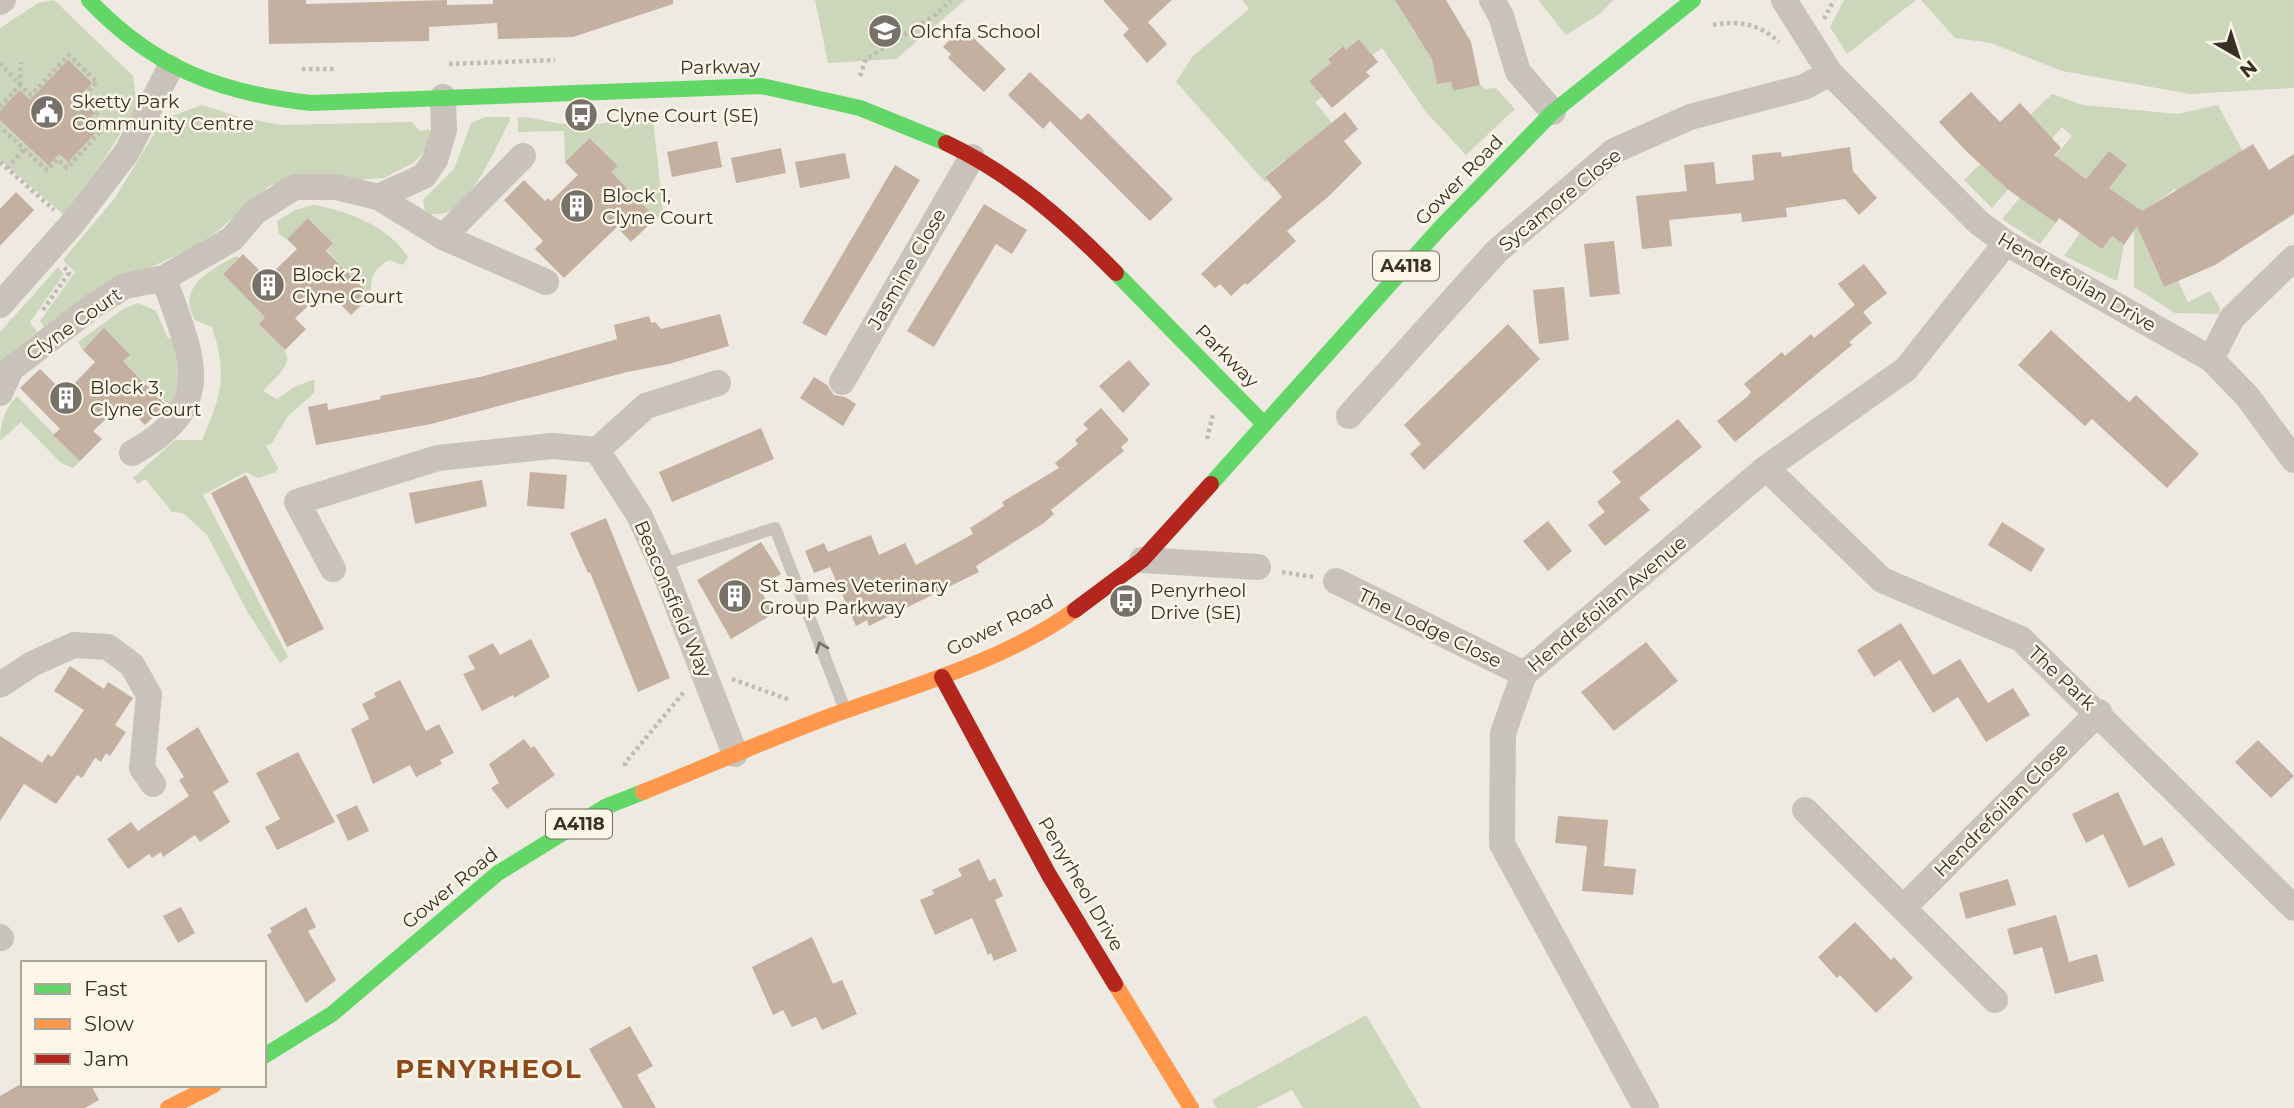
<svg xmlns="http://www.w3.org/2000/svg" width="2294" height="1108" viewBox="0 0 2294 1108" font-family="Montserrat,sans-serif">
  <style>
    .green { fill: #ccd6ba }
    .building { fill: #c3b0a1 }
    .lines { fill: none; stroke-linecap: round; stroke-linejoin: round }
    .path { stroke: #c1bbb2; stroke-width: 4.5; stroke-dasharray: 3.5 3.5; stroke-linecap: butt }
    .lane { stroke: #c8c2ba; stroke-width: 12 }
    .street { stroke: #c8c2ba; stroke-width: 26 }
    .fast { stroke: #63d668; stroke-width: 16 }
    .slow { stroke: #ff974d; stroke-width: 16 }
    .jam { stroke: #b3261e; stroke-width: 16 }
    .oneway { stroke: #79726a }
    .labels { text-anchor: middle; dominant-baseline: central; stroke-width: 5; stroke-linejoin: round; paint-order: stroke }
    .shield { fill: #fbf6e8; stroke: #736b62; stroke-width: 2 }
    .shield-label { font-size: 18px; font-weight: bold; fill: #393028 }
    .poi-label { font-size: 19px; fill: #393028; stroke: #fbf6e8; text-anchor: start }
    .street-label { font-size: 19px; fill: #393028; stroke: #fbf6e8 }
    .district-label { font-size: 26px; font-weight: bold; letter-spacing: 2px; fill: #8f4819; stroke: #fbf6e8 }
  </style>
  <rect width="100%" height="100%" fill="#eeeae1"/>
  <path class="green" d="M54,0L133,76L137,107L103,161L63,214L0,160V28L38,3Z
    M815,0H965L896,59L828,63Z
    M1242,0H1395L1441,35L1433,64L1437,84L1451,82L1453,91L1480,85L1485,89L1496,88L1515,109L1466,155L1426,112L1382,48L1372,55L1359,39L1346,50L1342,46L1328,58L1331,63L1309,81L1322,97L1315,102L1332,123L1292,169L1285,160L1265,176L1268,180L1265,182L1176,82L1193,56L1249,9Z
    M1538,0H1613L1601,13L1566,35Z
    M1844,0H1916L1847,54L1830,27Z
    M1921,0H2294V88L2190,94L2062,71L1991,43L1955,38Z
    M2052,94L2083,105L2178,114L2218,105L2249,163L2215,167L2203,174L2208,182L2182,199L2175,189L2153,204L2143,240L2164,287L2178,281L2188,302L2210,291L2220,308L2219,314L2175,313L2134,287V206L2108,187L2127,165L2109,151L2088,180L2062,162L2031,204L2056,223L2040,244L2002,219L2072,136L2062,127L1992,208L1964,180Z
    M202,105L239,117L281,125L412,122L420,131L429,129L430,146L413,163L384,178L356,180L310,175L269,186L219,230L193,248L98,291L44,327L40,321L75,272L63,260L115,198L163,119Z
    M652,111L664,219L656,218L611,172L618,166L591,138L565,162L564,131L518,132V117C535,117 549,123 566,124C597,127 623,121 652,111Z
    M485,117H510V120C496,146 462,232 425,211L423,200L454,169L471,123Z
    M313,205C346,210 390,227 408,257L403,265L389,260C372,270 371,277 371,296L327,251L333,243L309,218L287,239L279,234L277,221L295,210Z
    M2080,233L2112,236L2124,245L2117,281L2064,256Z
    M236,256L239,258L223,274L265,317L259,324C294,359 298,355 263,391L277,399L294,387L315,379L314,393L288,416L272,443L266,446L278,468L276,472L258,478L246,472L203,495L288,657L280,663L247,611L207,535L183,513L172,512L145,479L138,484L133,478L175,440H202C221,397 228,375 212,327L195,320C176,287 210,270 236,256Z
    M58,267L64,274L30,322L37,332L0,366V332Z
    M138,303L156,311L167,337L174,340L179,380L172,408L123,361L104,329L83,350L78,342L123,309Z
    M17,396L80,461L73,468L61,463L21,422L0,441C0,425 5,408 17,396Z
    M1366,1015L1421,1108H1303L1292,1090L1256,1108H1217L1212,1100Z"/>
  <path class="building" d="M268,0H306V4L447,0V5L493,4V0H673V4L573,37L498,39L497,23L429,27V41L269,44Z
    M1103,0H1172L1148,22L1167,44L1147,63L1123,35L1129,29Z
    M1395,0H1446L1471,42L1480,85L1453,91L1451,82L1437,84L1432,59Z
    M962,27L1006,69L984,92L948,58L951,54L943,47Z
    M1359,39L1378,62L1366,72L1370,76L1332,108L1309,81L1331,63L1328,59L1343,46L1346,50Z
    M68,60L92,83L78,98L95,113L85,123L95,133L68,162L59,154L48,165L0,120V111L20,90L30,100Z
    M1030,72L1081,120L1088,113L1173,199L1150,221L1050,121L1043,129L1008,95Z
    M1971,92L2000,122L2020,103L2061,148L2054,155L2086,179L2109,151L2127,165L2109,188L2142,211L2253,144L2269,170L2294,154V214L2215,265L2164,287L2137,226L2124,245L2112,236L2102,249L2059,218L2056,223L2010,191L1967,152L1939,122Z
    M1345,112L1358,129L1344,141L1362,163L1329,196L1287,231L1296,241L1247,285L1245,283L1231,296L1220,284L1215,288L1201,274L1282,197L1265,177Z
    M590,138L618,166L611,172L656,218L631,242L617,227L564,278L535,249L543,241L504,200L524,180L545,201L548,198L551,201L578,175L565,162Z
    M717,141L722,167L672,177L667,152Z
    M1850,147L1853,171L1877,198L1859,215L1845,199L1786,208L1787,217L1742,222L1741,213L1669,220L1672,246L1642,249L1636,196L1687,191L1684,165L1714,162L1716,184L1754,180L1752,155L1781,152L1782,157Z
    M781,148L786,173L736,183L731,158Z
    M845,153L850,178L800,188L795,162Z
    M895,165L920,180L826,336L802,323Z
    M16,192L34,210L0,246V209Z
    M984,204L1027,230L1012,254L996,244L934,347L907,331Z
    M308,218L333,243L326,251L371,296L351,315L326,290L295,318L306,329L285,350L259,324L265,317L223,274L243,254L264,275L267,272L270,275L297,249L287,239Z
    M1614,241L1620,294L1590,297L1584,244Z
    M1864,264L1887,293L1863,312L1872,323L1849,342L1852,345L1735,442L1717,421L1748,396L1751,392L1744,384L1782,352L1785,356L1811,334L1814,338L1855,305L1838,284Z
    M1564,287L1569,340L1539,344L1533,290Z
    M720,314L729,346L669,364L627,372L431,424L316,445L308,407L327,403L328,410L381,399L380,396L480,377L537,362L617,339L614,325L649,316L651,323L655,322L661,329Z
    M1508,324L1540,359L1424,470L1410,454L1421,444L1404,425Z
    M104,328L130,355L123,361L166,405L145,425L123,403L93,431L102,439L80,461L53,435L60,429L20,388L40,369L61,390L64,386L68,390L95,362L83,350Z
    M2051,330L2129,402L2136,395L2199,454L2167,488L2092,419L2085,426L2018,365Z
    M1129,360L1150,384L1123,413L1099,386Z
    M814,377L827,385L834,395L845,397L856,404L843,426L800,398Z
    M1101,408L1129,440L1121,447L1124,451L1051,510L1054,514L1044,523L976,566L979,572L869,626L867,620L856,626L830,567L814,573L805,551L824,543L828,552L871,535L879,555L905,543L916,565L973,534L970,528L1004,506L1002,502L1059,468L1055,463L1078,444L1075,440L1088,429L1083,424Z
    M1678,419L1702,447L1639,498L1650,510L1605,546L1588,525L1605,512L1597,502L1621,482L1612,472Z
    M761,428L774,459L672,502L659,472Z
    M530,472L567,475L564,509L527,506Z
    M246,475L324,629L287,647L211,493Z
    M482,480L487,506L415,524L409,493Z
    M606,518L670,678L638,692L590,572L588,573L570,533Z
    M1548,521L1572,551L1548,571L1523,541Z
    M2002,522L2045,549L2031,572L1988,545Z
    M761,542L781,574L759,587L773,614L731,639L697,580Z
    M1901,623L1933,675L1960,659L1988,703L2013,688L2030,715L1986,742L1958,697L1933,713L1900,660L1874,677L1857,650Z
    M531,639L550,677L514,698L513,695L482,711L463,674L475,669L468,656L493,643L500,655Z
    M1646,642L1678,681L1614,731L1581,692Z
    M70,666L104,689L108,682L133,698L115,725L126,732L110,756L106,753L101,762L95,758L82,778L77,775L56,804L24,784L0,821V736L42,763L48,754L52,757L84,710L54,691Z
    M400,680L426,731L439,724L454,753L440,760L442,764L416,777L410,765L373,784L351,729L369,719L362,704L376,697L374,693Z
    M198,727L229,782L213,792L230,822L200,842L195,835L163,857L161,852L152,858L149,854L128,869L107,839L131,822L138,831L189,796L179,780L184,777L166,748Z
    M524,739L531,748L534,746L555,775L507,809L491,788L499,783L489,764Z
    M2258,740L2294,776L2271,798L2235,762Z
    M298,752L335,822L277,850L265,827L280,819L256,773Z
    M2118,792L2144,846L2162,837L2175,865L2129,888L2103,834L2086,843L2072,814Z
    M357,805L369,831L348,841L336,815Z
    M1558,816L1608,820L1604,866L1636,869L1633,895L1582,891L1587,846L1555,843Z
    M979,859L989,881L995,878L1003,896L995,900L1017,951L994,961L991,953L988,955L972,918L935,935L920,900L934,894L932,890L962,876L958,869Z
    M2008,879L2016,905L1966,919L1959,893Z
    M181,907L195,933L178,943L163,916Z
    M306,907L316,927L308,931L336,980L306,1003L267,935L272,932L270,928Z
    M2056,915L2069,962L2097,954L2104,981L2055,994L2042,947L2014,955L2007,929Z
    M1855,922L1891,960L1894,957L1913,978L1876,1013L1840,975L1837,978L1818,957Z
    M812,937L833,984L842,980L857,1014L822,1030L816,1017L792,1027L783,1010L773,1015L752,967Z
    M630,1026L653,1066L637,1075L656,1108H623L589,1049Z
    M19,1085H91L99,1100L85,1108H0V1096Z"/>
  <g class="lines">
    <path class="path" d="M1824,19L1834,0
      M1713,25C1740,20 1759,24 1779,42
      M0,63L20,85
      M449,64L555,60
      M302,69H335
      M860,76L866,59L935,15L951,0
      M20,85L21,62
      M0,107L20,85L31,95L69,55L97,82L83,97L99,111L89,122L100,132L67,168L57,159L47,170L0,127
      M0,162L54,210
      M7,168L24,149
      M43,310L69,273L64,267
      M1207,439L1213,414
      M1282,572L1314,577
      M732,679L790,700
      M626,766L625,763L684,692"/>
    <path class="lane" d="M662,565L775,528L844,707"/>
    <path class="street" d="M1492,0L1501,16L1518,72L1553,112
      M1784,0L1830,73L1978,222L2006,243L2211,359L2247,396L2294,460
      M0,2L3,0
      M378,197L443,237L523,156
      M443,237L546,282
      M0,305L71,225L127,152L170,68
      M2211,359L2232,318L2294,258
      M842,382L972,157
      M0,393L11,369L93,306L125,286L164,278L232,239L255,212L295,187H336L378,197L424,176L435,160L444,130L443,97
      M1349,416L1496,252L1614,151L1690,117L1804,87L1830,73
      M597,450L646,406L718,383
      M132,453C221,404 190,355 164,278
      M1766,468L1882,580L2021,639L2294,908
      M1142,560L1258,567
      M333,569L297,502L438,458L552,446L597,450L639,515L662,565L735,754
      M1336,581L1524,674
      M0,685L32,664L74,645L108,647L132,665L149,695L142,768L153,784
      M1805,810L1903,908
      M0,937L1,938
      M1995,1000L1903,908L2099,712
      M1646,1108L1502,844L1503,733L1524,674L1766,468L1906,369L2006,243"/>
    <path class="fast" d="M89,0C153,68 220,93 311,103L762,86L860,108L946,143
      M1116,273L1264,424
      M1211,484L1441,227L1553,112L1693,0
      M264,1056L332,1014L498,873L605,807L643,792"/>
    <path class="slow" d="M643,792C708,766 771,738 836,714C914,686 1008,659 1075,610
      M1115,984L1191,1108
      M168,1108L214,1085"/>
    <path class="jam" d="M946,143C1012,174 1065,221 1116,273
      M1075,610L1142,560L1211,484
      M942,677L1049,875L1115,984"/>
  </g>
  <defs><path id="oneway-chevron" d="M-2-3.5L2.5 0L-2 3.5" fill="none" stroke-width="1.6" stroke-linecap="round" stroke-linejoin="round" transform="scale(1.75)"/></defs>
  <use class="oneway" href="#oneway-chevron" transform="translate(821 647) rotate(-111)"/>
  <defs>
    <g id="school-disc" transform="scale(1.75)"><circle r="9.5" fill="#787169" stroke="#fbf6e8"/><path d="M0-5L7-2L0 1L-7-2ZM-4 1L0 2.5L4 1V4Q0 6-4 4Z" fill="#fff"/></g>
    <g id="civic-disc" transform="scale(1.75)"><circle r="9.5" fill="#787169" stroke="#fbf6e8"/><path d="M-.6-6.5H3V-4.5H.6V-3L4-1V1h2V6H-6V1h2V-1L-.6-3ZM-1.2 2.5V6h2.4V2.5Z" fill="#fff"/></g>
    <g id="bus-disc" transform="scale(1.75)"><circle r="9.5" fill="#787169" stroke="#fbf6e8"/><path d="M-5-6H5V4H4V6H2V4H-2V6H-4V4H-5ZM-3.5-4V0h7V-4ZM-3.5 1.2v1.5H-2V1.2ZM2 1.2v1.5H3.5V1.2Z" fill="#fff"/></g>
    <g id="building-disc" transform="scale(1.75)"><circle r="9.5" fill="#787169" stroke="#fbf6e8"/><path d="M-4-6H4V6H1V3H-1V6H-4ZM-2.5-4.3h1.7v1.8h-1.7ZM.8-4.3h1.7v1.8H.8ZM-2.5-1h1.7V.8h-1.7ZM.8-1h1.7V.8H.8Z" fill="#fff"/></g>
  </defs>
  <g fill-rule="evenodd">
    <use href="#school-disc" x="885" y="31"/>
    <use href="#civic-disc" x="47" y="112"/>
    <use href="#bus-disc" x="581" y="115"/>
    <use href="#building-disc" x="577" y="206"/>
    <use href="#building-disc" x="268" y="285"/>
    <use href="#building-disc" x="66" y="398"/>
    <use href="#building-disc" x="735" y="596"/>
    <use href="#bus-disc" x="1126" y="601"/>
  </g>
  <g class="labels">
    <g class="shield">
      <rect x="1373" y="251.5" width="66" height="29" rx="5"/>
      <rect x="546" y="809.5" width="66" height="29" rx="5"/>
    </g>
    <g class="shield-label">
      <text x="1406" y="266">A4118</text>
      <text x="579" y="824">A4118</text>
    </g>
    <g class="poi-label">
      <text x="910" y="31">Olchfa School</text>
      <text x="72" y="101">Sketty Park<tspan x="72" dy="22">Community Centre</tspan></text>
      <text x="606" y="115">Clyne Court (SE)</text>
      <text x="602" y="195">Block 1,<tspan x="602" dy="22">Clyne Court</tspan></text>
      <text x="292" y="274">Block 2,<tspan x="292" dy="22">Clyne Court</tspan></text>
      <text x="90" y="387">Block 3,<tspan x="90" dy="22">Clyne Court</tspan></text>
      <text x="760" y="585">St James Veterinary<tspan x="760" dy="22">Group Parkway</tspan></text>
      <text x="1150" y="590">Penyrheol<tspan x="1150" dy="22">Drive (SE)</tspan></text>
    </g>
    <g class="street-label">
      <text transform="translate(720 67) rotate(-1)">Parkway</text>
      <text transform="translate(1459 180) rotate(-46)">Gower Road</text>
      <text transform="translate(1560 200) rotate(-39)">Sycamore Close</text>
      <text transform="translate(907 269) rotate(-60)">Jasmine Close</text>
      <text transform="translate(2077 282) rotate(30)">Hendrefoilan Drive</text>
      <text transform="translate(74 324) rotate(-35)">Clyne Court</text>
      <text transform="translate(1227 356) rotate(45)">Parkway</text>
      <text transform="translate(673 599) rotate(67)">Beaconsfield Way</text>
      <text transform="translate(1607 604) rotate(-40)">Hendrefoilan Avenue</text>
      <text transform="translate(1000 625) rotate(-26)">Gower Road</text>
      <text transform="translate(1430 628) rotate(26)">The Lodge Close</text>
      <text transform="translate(2062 678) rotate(43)">The Park</text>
      <text transform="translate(2001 810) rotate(-45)">Hendrefoilan Close</text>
      <text transform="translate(1081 884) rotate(60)">Penyrheol Drive</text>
      <text transform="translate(450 888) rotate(-39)">Gower Road</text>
    </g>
    <g class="district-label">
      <text x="489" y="1069">PENYRHEOL</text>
    </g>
  </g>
  <rect x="21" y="961" width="245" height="126" fill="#fbf6e8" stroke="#ada79b" stroke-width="2"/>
  <rect x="35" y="984" width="35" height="10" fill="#63d668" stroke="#ada79b" stroke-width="2"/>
  <text x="84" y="996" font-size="21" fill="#393028">Fast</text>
  <rect x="35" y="1019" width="35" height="10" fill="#ff974d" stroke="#ada79b" stroke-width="2"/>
  <text x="84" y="1031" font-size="21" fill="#393028">Slow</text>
  <rect x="35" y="1054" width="35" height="10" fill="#b3261e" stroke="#ada79b" stroke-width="2"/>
  <text x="84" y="1066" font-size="21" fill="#393028">Jam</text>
  <g transform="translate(2238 56) rotate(141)" stroke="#fbf6e8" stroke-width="5" paint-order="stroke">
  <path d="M0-5L12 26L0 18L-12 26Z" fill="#393028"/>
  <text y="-10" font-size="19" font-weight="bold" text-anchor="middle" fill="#393028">N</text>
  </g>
</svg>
